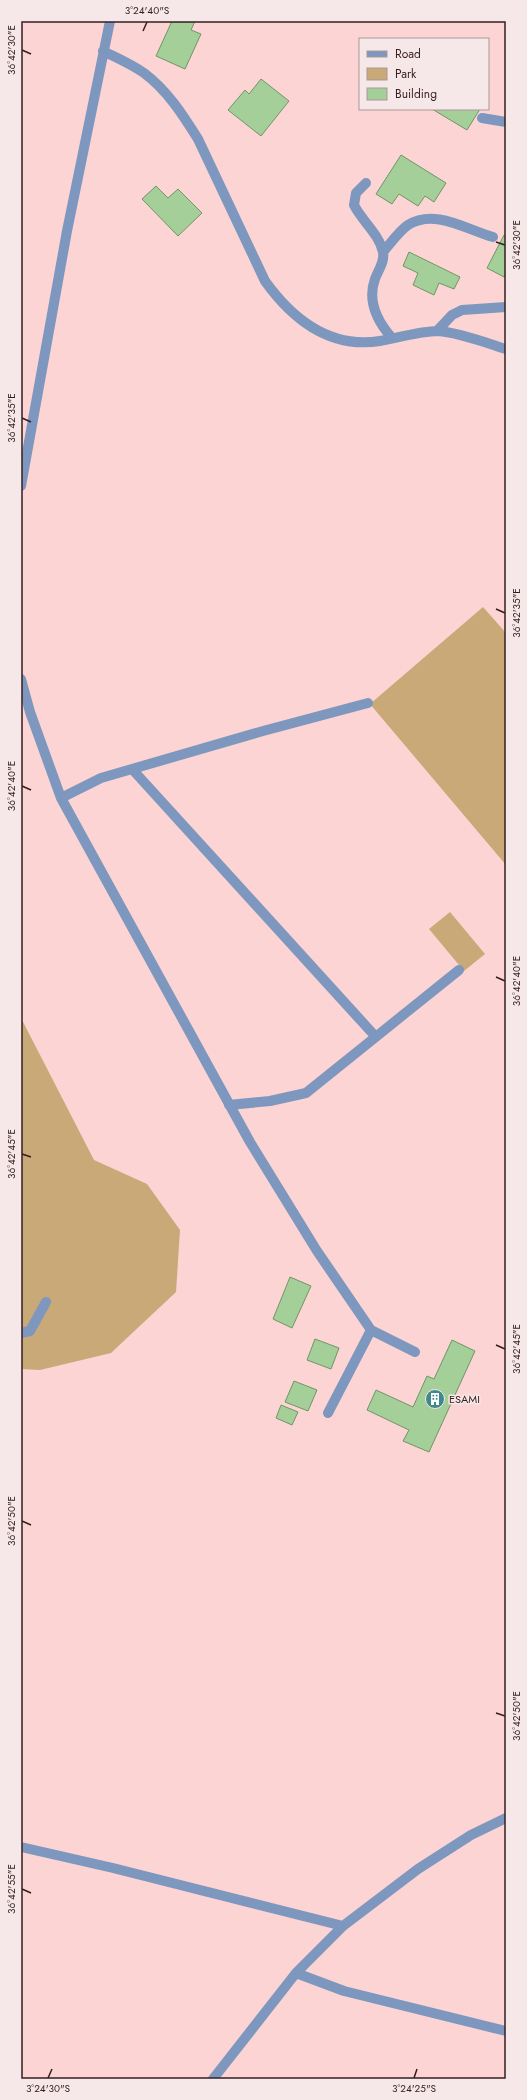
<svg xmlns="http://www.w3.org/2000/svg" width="527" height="2100" viewBox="0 0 527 2100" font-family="Jost,sans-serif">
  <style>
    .green { fill: #c8a977 }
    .building { fill: #a4cf99; stroke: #729468 }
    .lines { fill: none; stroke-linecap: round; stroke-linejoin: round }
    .minor { stroke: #7d97bf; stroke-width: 10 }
    .ticks { fill: none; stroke: #361e1f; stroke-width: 1.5 }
    .labels { text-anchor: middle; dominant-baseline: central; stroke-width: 3; stroke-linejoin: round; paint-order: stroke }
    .poi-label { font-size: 11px; fill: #361e1f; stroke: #f6e8e8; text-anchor: start }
    .neatline { fill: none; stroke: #361e1f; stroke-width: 1.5 }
    .ticks-label { font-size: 10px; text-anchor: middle; fill: #361e1f }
  </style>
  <rect width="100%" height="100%" fill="#fbd4d3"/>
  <path class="green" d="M483,607L506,633V865L370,704Z
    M450,912L485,954L464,971L429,929Z
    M21,1018L94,1160L147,1184L180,1230L176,1292L111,1353L40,1370L21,1369Z"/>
  <path class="building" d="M172,21H195L191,30L201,34L185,69L156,56Z
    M261,79L289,101L261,136L228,110L245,90L249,94Z
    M432,109H480L467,130Z
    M401,155L446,183L434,202L425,196L418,206L399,194L392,204L376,194Z
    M156,186L168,198L178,189L202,213L178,236L142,199Z
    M504,235L506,236V274L504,277L487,268Z
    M409,252L460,277L454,289L439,283L434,295L413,285L418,273L403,266Z
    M290,1277L311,1286L292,1328L273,1319Z
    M315,1339L339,1348L331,1369L307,1360Z
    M452,1340L475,1351L429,1452L403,1441L409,1430L367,1410L376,1390L413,1407L427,1376L434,1379Z
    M294,1381L317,1390L308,1411L285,1402Z
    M281,1405L298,1412L292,1425L276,1418Z"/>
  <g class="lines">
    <path class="minor" d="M103,51C117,58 131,64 144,73C167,90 183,115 198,139L265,281C293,320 330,349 380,341C397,338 421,331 438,331C457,332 487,343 506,349
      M482,118L506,122
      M366,183L356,193L354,205C362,221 379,234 383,252C385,262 378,270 375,279C367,301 377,321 392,338
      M383,252C390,244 399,231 408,225C435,208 467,230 493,237
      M437,331L452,315L462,310L506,307
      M21,486L67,231L110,21
      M21,679L30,712L61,798L250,1142L317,1251L371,1330L415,1352
      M132,769L375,1036
      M61,798L101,778L263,731L368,703
      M229,1105L270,1101L306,1093L459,970
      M21,1333L30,1331L46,1302
      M328,1413L371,1330
      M21,1847L113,1868L343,1926
      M296,1973L344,1991L506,2031
      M213,2079L296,1973L343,1926L418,1869L471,1835L506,1818"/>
  </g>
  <path class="ticks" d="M143,31L147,22M22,50L31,54M496,242L505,245M22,418L31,422M496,609L505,613M22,786L31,790M496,977L505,981M22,1154L31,1157M496,1345L505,1349M22,1521L31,1525M496,1713L505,1716M22,1889L31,1893M48,2078L52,2069M414,2078L417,2069"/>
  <defs>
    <g id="building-disc" transform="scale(1)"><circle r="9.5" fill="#40888c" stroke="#f6e8e8"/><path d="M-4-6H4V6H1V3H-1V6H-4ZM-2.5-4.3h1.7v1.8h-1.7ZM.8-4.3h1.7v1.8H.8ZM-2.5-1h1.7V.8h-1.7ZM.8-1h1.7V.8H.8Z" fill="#fff"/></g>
  </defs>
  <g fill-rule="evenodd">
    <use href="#building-disc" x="435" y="1399"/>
  </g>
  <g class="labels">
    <g class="poi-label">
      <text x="449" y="1399">ESAMI</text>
    </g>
  </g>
  <rect width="527" height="2100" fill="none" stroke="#f6e8e8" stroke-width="44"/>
  <rect x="359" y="38" width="130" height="72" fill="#f6e8e8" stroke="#a99798"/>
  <rect x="367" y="51" width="20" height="6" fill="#7d97bf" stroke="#a99798"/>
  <text x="395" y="58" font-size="12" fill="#361e1f">Road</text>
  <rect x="367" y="68" width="20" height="12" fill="#c8a977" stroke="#a99798"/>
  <text x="395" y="78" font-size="12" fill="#361e1f">Park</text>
  <rect x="367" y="88" width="20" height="12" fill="#a4cf99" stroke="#a99798"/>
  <text x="395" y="98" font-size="12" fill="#361e1f">Building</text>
  <rect x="22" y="22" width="483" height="2056" class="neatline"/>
  <g class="ticks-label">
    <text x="147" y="14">3°24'40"S</text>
    <text transform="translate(11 50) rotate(-90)" y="4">36°42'30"E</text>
    <text transform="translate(516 245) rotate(-90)" y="4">36°42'30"E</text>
    <text transform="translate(11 418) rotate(-90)" y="4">36°42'35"E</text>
    <text transform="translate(516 613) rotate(-90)" y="4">36°42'35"E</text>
    <text transform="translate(11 786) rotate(-90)" y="4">36°42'40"E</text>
    <text transform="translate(516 981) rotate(-90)" y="4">36°42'40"E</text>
    <text transform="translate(11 1154) rotate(-90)" y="4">36°42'45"E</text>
    <text transform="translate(516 1349) rotate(-90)" y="4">36°42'45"E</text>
    <text transform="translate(11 1521) rotate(-90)" y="4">36°42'50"E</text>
    <text transform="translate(516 1716) rotate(-90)" y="4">36°42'50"E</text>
    <text transform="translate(11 1889) rotate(-90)" y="4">36°42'55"E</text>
    <text x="48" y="2092">3°24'30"S</text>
    <text x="414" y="2092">3°24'25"S</text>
  </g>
</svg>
